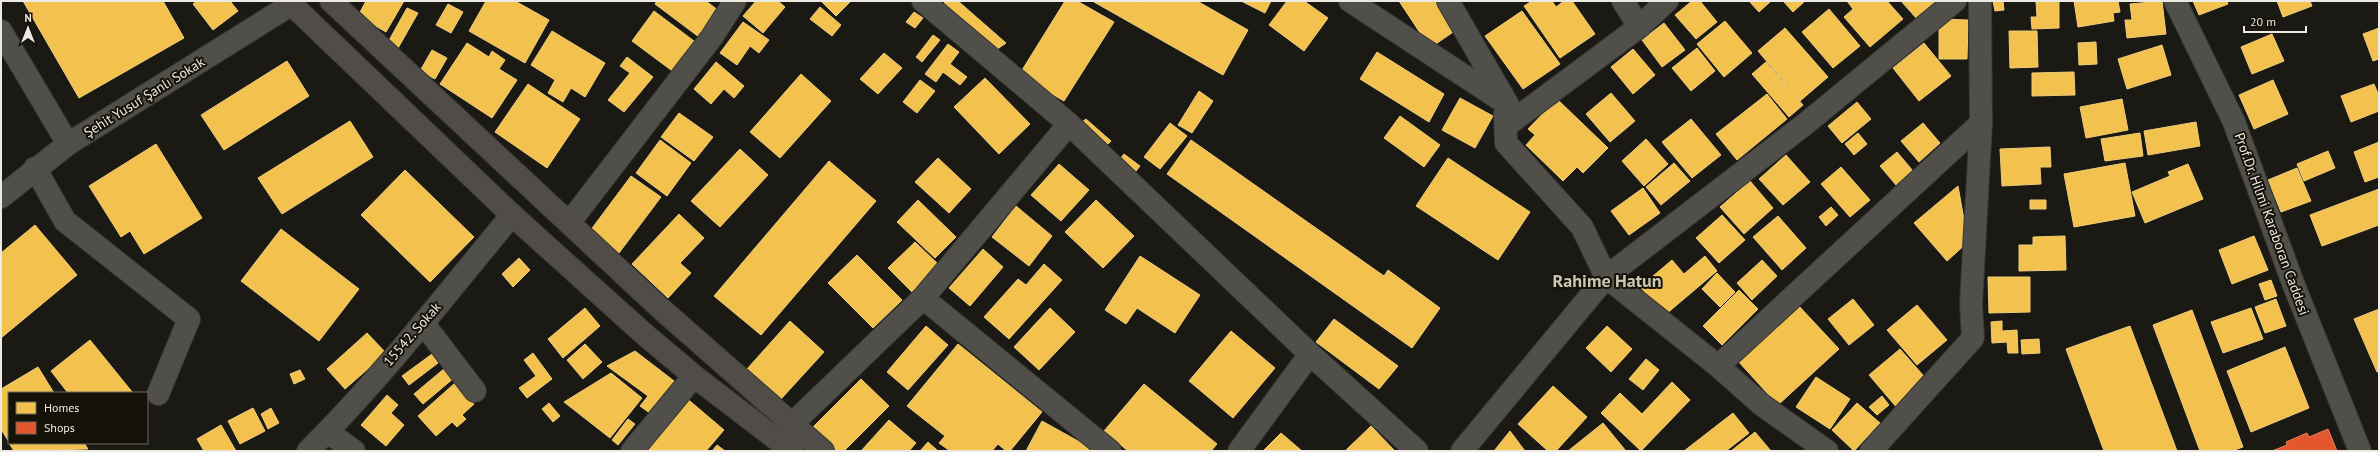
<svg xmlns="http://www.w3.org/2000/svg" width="2380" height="452" viewBox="0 0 2380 452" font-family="'PT Sans',sans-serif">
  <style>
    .homes { fill: #f2c14e; stroke: #f0cd7b }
    .shops { fill: #e4572e; stroke: #e68364 }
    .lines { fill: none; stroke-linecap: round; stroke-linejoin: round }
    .minor-casing { stroke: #373632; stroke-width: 24 }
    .tertiary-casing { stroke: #373632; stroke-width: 24 }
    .secondary-casing { stroke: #373632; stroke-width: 24 }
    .minor { stroke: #504f4a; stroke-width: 22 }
    .tertiary { stroke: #504f4a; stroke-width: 22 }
    .secondary { stroke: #504c48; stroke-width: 22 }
    .labels { text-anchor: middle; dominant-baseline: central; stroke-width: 4; stroke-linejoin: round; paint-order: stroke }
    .street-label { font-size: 14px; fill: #eceae3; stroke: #151207 }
    .district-label { font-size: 18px; font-weight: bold; fill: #cac7b7; stroke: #151207 }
  </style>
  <rect width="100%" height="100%" fill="#1a1914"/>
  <path class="homes" d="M23,1H163L184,38L79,98Z
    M197,1H230L238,11L213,30L193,4Z
    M366,1H404L386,32L358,16Z
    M486,1H515L549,20L525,63L469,31Z
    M657,1H706L719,11L699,37L655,4Z
    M756,1H778L785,7L763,33L743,16Z
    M821,1H851L836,16Z
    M946,1H958L1006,43L996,50L944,3Z
    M1065,1H1077L1114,22L1064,101L1019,75Z
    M1197,1L1248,30L1223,75L1094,2Z
    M1241,1H1271L1265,13Z
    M1287,1H1304L1328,18L1304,51L1269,25Z
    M1399,1H1440L1459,28L1430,48Z
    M1532,1H1552L1556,7L1564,1H1572L1595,34L1560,58L1524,6Z
    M1692,1H1700L1717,22L1696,39L1675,15Z
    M1749,1H1771L1759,12Z
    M1783,1H1805L1793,12Z
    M1847,1H1887L1903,19L1870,47L1844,17L1853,9Z
    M1901,1H1937L1917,19Z
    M1993,1H2003L2004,10L1995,11Z
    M2074,1H2118L2120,12L2113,13L2114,21L2078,27Z
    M2162,1L2166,34L2127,38L2125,20H2132L2130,4Z
    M2193,1H2227L2228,4L2199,15Z
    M2277,1H2310L2312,6L2283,17Z
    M2036,2H2059V28L2032,29L2031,17H2037Z
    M448,4L463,12L451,33L436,25Z
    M820,7L841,25L832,36L810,19Z
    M407,8L418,13L397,50L387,44Z
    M1829,9L1860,46L1833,68L1802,32Z
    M654,11L698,44L675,73L632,41Z
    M1522,11L1560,64L1523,89L1485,36Z
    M914,12L923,18L915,28L906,22Z
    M1939,19L1968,20L1967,59H1939Z
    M1725,21L1752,53L1724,77L1697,44Z
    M743,22L769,40L759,53L750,46L737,65L720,53Z
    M1664,23L1685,50L1662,67L1642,40Z
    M1785,28L1828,77L1800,101L1758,51Z
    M2379,28V59L2373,61L2363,34Z
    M552,31L605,63L585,97L571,88L563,102L548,93L555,80L531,65Z
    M2009,31H2037L2038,67L2010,68Z
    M2272,34L2284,61L2252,74L2241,47Z
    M933,35L940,40L922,62L916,57Z
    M2096,42L2097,64L2079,65L2078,43Z
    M467,43L489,57L492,51L505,60L499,69L517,80L492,118L440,84Z
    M1924,43L1951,76L1919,101L1893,68Z
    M948,44L959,52L950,64L967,77L960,85L943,72L936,82L925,74Z
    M2162,45L2171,75L2127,89L2118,59Z
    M1697,48L1715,71L1691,91L1672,68Z
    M1633,49L1655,75L1633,94L1611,67Z
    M432,50L447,58L435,79L420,71Z
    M1377,52L1444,94L1429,122L1360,79Z
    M884,53L902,68L878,94L860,79Z
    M627,57L653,77L624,112L608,100L630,73L620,66Z
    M287,61L309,96L224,150L201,115Z
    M716,62L744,86L734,98L724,89L711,104L694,89Z
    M1766,62L1803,105L1789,117L1752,74Z
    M2074,72L2075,95L2032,96V73Z
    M801,74L831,101L780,158L750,132Z
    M985,78L1030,124L999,154L954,107Z
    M920,80L935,91L917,113L903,102Z
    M2273,80L2288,114L2254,129L2239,95Z
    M528,84L580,119L547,168L495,132Z
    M2374,84L2379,96V111L2351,122L2341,96Z
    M1199,91L1213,101L1192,133L1178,125Z
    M1611,93L1635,121L1610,142L1586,114Z
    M1767,94L1787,119L1737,160L1716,134Z
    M1460,98L1493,116L1475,148L1442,130Z
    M1557,99L1608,148L1583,173L1577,167L1563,181L1526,145L1535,135L1528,129Z
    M2122,99L2128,130L2086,138L2080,107Z
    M1857,102L1871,119L1842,143L1828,126Z
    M679,113L713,137L694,161L661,137Z
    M1400,116L1440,145L1424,167L1384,138Z
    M1086,119L1111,141L1104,148L1078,125Z
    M1691,119L1721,155L1692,178L1662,142Z
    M350,121L373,157L282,214L258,178Z
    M2196,122L2200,146L2148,155L2144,131Z
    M1170,123L1187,136L1160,169L1144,157Z
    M1923,123L1940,143L1919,162L1901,141Z
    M1858,133L1867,144L1854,155L1845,144Z
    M2140,133L2143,156L2105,161L2101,139Z
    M1646,139L1668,164L1644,186L1622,161Z
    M660,140L691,163L667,196L636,173Z
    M1191,140L1384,276L1388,270L1440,308L1412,348L1167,174Z
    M2379,142V177L2365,182L2354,152Z
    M156,144L202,218L144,254L130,231L121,237L89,186Z
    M2050,147L2051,167H2040L2041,184L2002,186L2000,149Z
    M740,149L768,175L720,227L691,201Z
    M2328,151L2335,168L2304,181L2297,164Z
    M1897,152L1913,171L1896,185L1880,166Z
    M1124,154L1140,166L1132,176L1116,164Z
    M1786,155L1810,182L1783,205L1759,179Z
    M938,158L971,189L949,213L915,182Z
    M1448,158L1530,212L1498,260L1416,206Z
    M829,161L876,201L761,335L714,296Z
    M1674,163L1690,181L1661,205L1646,187Z
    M2125,163L2135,216L2074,227L2064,174Z
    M1059,164L1089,190L1061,221L1031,195Z
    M2188,164L2203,199L2145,223L2132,192L2170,176L2168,172Z
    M1841,167L1870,200L1850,217L1821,184Z
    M2297,168L2311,201L2281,212L2268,180Z
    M405,170L474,237L430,282L361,215Z
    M631,176L661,197L619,253L590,231Z
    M1750,181L1773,208L1744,234L1720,207Z
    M1958,186L1968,242L1947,261L1914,223Z
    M1643,188L1660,213L1629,235L1611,211Z
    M2379,189V225L2322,246L2310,215Z
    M918,200L956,237L935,258L897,222Z
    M1096,200L1134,236L1103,268L1065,232Z
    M2030,200H2046V209H2030Z
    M1016,206L1052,236L1029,266L992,237Z
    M1831,207L1838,215L1826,226L1819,217Z
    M679,214L704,238L680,263L691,273L668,298L632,264Z
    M1722,215L1745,240L1719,263L1696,238Z
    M1778,216L1806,248L1782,270L1753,237Z
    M35,225L77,275L1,338V253Z
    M281,229L359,289L319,341L241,281Z
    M2065,236L2066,270L2019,271V245H2033V237Z
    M2254,236L2268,270L2232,284L2219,250Z
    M915,242L939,265L912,292L888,268Z
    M983,249L1003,267L970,306L949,288Z
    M857,255L902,300L873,328L828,283Z
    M1140,256L1200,295L1175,333L1137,308L1126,324L1105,310Z
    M1705,256L1717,271L1665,315L1640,287L1672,260L1684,274Z
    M519,258L530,270L513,287L502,274Z
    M1762,260L1777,276L1752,300L1737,283Z
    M1044,264L1062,280L1009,339L984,317L1018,279L1026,285Z
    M1717,273L1735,292L1720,307L1702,289Z
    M1988,277H2030V312L1989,313Z
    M2271,280L2277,296L2265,300L2259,284Z
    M1739,290L1758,309L1722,345L1703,326Z
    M1853,299L1874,325L1849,345L1828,319Z
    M2276,299L2286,326L2265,333L2255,307Z
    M1798,305L1839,349L1778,405L1737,360Z
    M1917,305L1947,340L1917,365L1887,330Z
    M585,308L600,326L563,358L548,339Z
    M1050,308L1075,332L1039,370L1014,347Z
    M2251,308L2263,339L2223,353L2211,322Z
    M2379,309V372H2377L2354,319Z
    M2192,310L2243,447L2232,451H2200L2153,325Z
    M1334,319L1398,366L1379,389L1316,342Z
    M790,321L824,352L781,399L747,369Z
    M2002,321V331L2017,330L2018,353H2008L2007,342L1992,343L1991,322Z
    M926,326L948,345L908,390L887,372Z
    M1607,326L1632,349L1611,372L1586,348Z
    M2130,326L2177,451H2104L2066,349Z
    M1231,331L1275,368L1233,418L1189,381Z
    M367,333L386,353L345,389L327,369Z
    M2039,339L2040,353L2022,354L2021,340Z
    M90,340L133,393H68L51,371Z
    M585,344L602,362L583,379L567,360Z
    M958,344L1042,412L1010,451H1006L998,444L992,451H950L939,443L945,436L907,406Z
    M2285,347L2309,408L2251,432L2227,371Z
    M1900,349L1929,382L1898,409L1869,375Z
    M635,351L678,384L654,416L640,406L648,396L607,366Z
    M533,353L552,379L527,398L519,388L536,376L524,360Z
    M432,354L438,363L409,385L402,376Z
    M1646,359L1659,370L1643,390L1629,379Z
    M38,367L54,393H9V442L1,429V389Z
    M445,368L454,378L423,404L414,394Z
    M300,370L305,379L294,384L290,374Z
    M611,373L642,398L610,438L564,402Z
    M1816,377L1850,399L1830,429L1796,407Z
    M861,379L889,406L844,451H834L811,429Z
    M1672,382L1690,400L1641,451L1601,413L1620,393L1642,414Z
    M455,383L474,404L462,415L466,419L457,427L452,422L436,436L418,416Z
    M1144,384L1217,444L1211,451H1128L1104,431Z
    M1553,386L1587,417L1556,451H1548L1518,424Z
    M387,395L398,405L391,413L404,425L386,446L361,425Z
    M684,396L724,430L706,451H637Z
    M1882,396L1889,405L1877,415L1869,407Z
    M549,403L560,416L553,422L542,409Z
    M1857,403L1880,423L1854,451L1832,430Z
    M253,408L265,431L240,444L228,421Z
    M271,408L279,423L268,429L261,414Z
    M1733,413L1749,433L1726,451H1684Z
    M628,419L635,424L618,445L612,440Z
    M889,420L916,443L909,451H861Z
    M1042,421L1096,451H1026Z
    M1603,423L1626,451H1568Z
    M221,425L236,451H204L197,439Z
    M1371,426L1395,451H1345Z
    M1510,431L1525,451H1494Z
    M1755,432L1771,451H1731Z
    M1281,433L1302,451H1263Z
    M928,442L938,451H920Z
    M9,443H84L88,449L14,451Z
    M717,445L725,451H712Z"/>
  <path class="shops" d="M2328,429L2337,451H2272L2287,445L2286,442L2307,433L2309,437Z"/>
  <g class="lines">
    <g class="minor-casing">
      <path id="minor" d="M923,1L1069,124L1310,354L1417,451
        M1350,1L1504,102
        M1448,1L1508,105L1505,114L1506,143L1582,227L1606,277L1718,366L1762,405L1827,451
        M1623,1L1639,27
        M1,31L68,144
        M1506,126L1639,27L1667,1
        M35,168L65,221L189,319L158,394
        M569,223L712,37L735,1
        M923,298L1110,451
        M423,323L475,391
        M1718,366L1981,123
        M792,424L923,298L1069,124
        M328,432L354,451
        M308,451C380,380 447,293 512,215
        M632,451L694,376
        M1239,451L1310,354
        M1462,451L1606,277L1804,125L1955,1
        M1871,451L1973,338L1971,304L1981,123L1980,1"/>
    </g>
    <g class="tertiary-casing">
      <path id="tertiary" d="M2175,1L2234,122L2293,283L2360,451
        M1,197L68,144L292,4"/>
    </g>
    <g class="secondary-casing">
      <path id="secondary" d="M288,1L512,215L643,333L694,376L792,451
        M331,1L659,307L823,451"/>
    </g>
    <use href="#minor" class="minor"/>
    <use href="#tertiary" class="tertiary"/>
    <use href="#secondary" class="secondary"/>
  </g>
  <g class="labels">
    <g class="street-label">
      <text transform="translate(144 97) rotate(-32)">Şehit Yusuf Şanlı Sokak</text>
      <text transform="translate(2272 224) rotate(70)">Prof.Dr. Hilmi Karaboran Caddesi</text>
      <text transform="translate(412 334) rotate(-49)">15542. Sokak</text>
    </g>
    <g class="district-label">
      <text x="1607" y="280">Rahime Hatun</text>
    </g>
  </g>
  <rect width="2380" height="452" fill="none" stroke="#eceae3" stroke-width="4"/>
  <rect x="8" y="392" width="140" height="52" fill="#151207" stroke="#6b685f"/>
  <rect x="16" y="402" width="20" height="12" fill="#f2c14e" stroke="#6b685f"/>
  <text x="44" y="412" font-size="12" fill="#eceae3">Homes</text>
  <rect x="16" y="422" width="20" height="12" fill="#e4572e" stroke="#6b685f"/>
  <text x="44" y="432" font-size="12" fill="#eceae3">Shops</text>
  <g transform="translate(28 28)" stroke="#151207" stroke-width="3" paint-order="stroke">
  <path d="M0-3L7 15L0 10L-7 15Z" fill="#eceae3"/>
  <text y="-6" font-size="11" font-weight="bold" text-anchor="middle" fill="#eceae3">N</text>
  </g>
  <path d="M2244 26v6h62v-6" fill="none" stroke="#eceae3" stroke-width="2"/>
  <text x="2250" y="26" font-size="12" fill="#eceae3" stroke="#151207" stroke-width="3" paint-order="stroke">20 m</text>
</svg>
